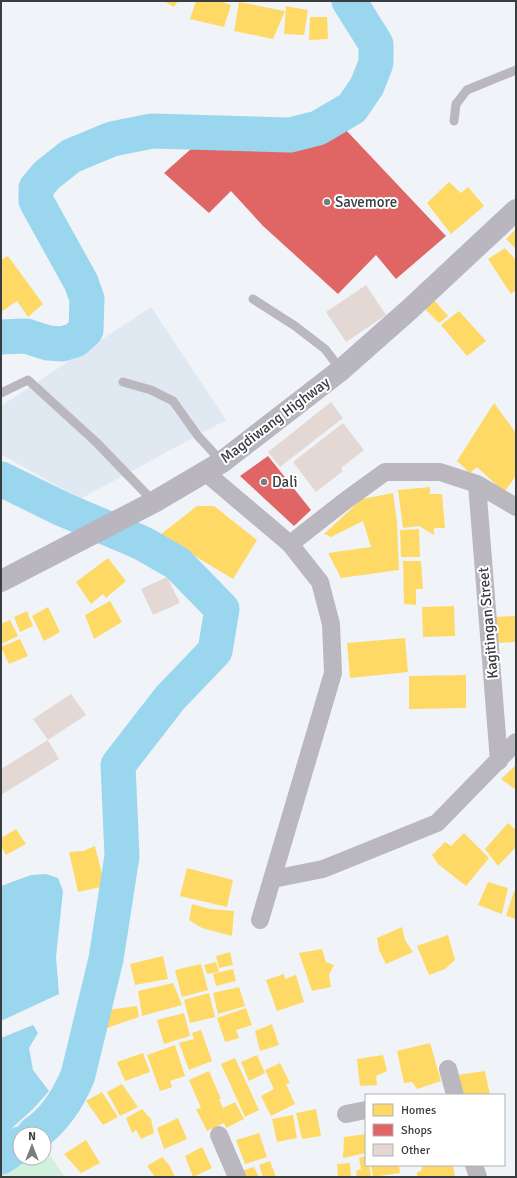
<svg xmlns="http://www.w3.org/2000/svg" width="517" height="1178" viewBox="0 0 517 1178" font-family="Signika,sans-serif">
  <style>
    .built { fill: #e0e8f2 }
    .green { fill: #d1f0dd }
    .water { fill: #9ad7ef }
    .homes { fill: #ffd966 }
    .shops { fill: #e06666 }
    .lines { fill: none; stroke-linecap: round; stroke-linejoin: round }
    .river { stroke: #9ad7ef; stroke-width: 35 }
    .building { fill: #e4d8d4 }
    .service { stroke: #bbb7bf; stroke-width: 9 }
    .minor { stroke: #bbb7bf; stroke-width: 18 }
    .secondary { stroke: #bab6c0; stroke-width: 22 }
    .poi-dot { fill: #7a7d80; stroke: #fff; stroke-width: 1.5 }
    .labels { text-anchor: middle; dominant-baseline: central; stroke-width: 4; stroke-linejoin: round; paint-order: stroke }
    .poi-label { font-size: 15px; fill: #3a3d40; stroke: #fff; text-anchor: start }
    .street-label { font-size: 15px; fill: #3a3d40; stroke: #fff }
  </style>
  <rect width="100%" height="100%" fill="#f0f4f8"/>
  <path class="built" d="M151,307L226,420L80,499L1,454V406Z"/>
  <path class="green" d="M44,1147L65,1177H1V1167L20,1154V1158H44Z"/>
  <path class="water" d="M46,874L58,878L63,891L56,957L59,994L1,1021V886L31,875Z
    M33,1025L38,1033L29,1048L33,1070L49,1091L34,1108L1,1138V1038Z"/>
  <path class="homes" d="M164,1H178L174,7Z
    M196,1H219L231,5L224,27L190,19Z
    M239,2L285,11L273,39L234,31Z
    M286,6L308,10L304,35L284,34Z
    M310,17H327L328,39L309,40Z
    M449,182L461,193L468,187L484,206L451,234L427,203Z
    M516,229V249L506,239Z
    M505,248L516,260V290L511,294L488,259Z
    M8,256L43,304L28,317L17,301L1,312V260Z
    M434,300L448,316L439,323L425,309Z
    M459,311L486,341L467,356L441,325Z
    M494,403L516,433V476L504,492L477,467L470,473L457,461Z
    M430,487V494H442L445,528H434V535L419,526L403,528L398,490Z
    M393,493L397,522L399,570L341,578L328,553L371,547L363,521L331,537L324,534L362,499Z
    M197,506H214L257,540L233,579L160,535Z
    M419,529L420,557H401L400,530Z
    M108,558L126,581L106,598L103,594L91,604L76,582Z
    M403,561H421L423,589H416V605L404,604Z
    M110,601L122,622L94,639L85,615Z
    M454,606L455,636L423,637L422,607Z
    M48,607L60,632L44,641L32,616Z
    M27,611L33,626L20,632L14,617Z
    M516,616V642L495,643L493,617Z
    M10,620L18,636L1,644V624Z
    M405,638L408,672L350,678L347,643Z
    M20,639L28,656L9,664L1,647Z
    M466,675V708L409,709V676Z
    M516,765V790L501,779Z
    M508,823L516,830V847L498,866L485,849Z
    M16,829L26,844L6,855L1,846V838Z
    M464,833L489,858L466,886L438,864L432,855L445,842L451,846Z
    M95,846L105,886L78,892L69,852L83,851Z
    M187,868L233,880L227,907L180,896Z
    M488,882L508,888L502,914L478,905Z
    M514,891L516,892V919L506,916Z
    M192,904L210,909L234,911L232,936L202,928L189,920Z
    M402,927L405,940L413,952L386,964L379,950L377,938Z
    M448,935L455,960L445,969L429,975L417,946Z
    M322,949L326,962L334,965L329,975L331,987L312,991L299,953Z
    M230,952L233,965L219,968L216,956Z
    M163,956L168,979L135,985L130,964Z
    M216,962L219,972L207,974L204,965Z
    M201,964L208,990L182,997L175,970Z
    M233,969L236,981L216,986L213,974Z
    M284,974L285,979L296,975L304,1002L277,1011L266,980Z
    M173,983L182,1005L142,1016L138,991Z
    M239,987L245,1006L218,1014L213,993Z
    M209,993L215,1017L190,1023L184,1000Z
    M137,1006L139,1017L107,1028V1010Z
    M246,1008L252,1025L236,1030L239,1038L225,1042L217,1018Z
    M184,1013L190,1036L164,1044L157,1020Z
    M272,1024L279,1045L260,1051L255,1031Z
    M201,1030L212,1061L189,1070L179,1043L194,1039L192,1033Z
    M430,1043L441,1081L417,1089L412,1082L404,1083L397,1051Z
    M175,1045L185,1076L170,1081L172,1087L160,1091L147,1055Z
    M143,1053L150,1072L125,1081L117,1062Z
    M257,1055L265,1073L249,1081L241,1062Z
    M383,1055L387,1071L376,1076L377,1085L360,1086L357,1059Z
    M235,1058L259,1110L245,1117L221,1064Z
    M280,1063L290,1083L286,1084L295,1104L271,1116L261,1096L274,1089L265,1070Z
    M209,1071L221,1099H219L223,1108L235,1102L244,1119L226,1128L224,1123L207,1131L196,1109L201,1108L189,1080Z
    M485,1071L490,1095H462L457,1075Z
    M122,1084L138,1107L120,1116L107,1092Z
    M102,1092L118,1117L103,1125L86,1101Z
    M142,1109L151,1119L154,1133L141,1139L136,1130L132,1133L126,1118Z
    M316,1109L321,1136L302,1139L296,1113Z
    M293,1115L297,1138L277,1142L272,1119Z
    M178,1118L187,1139L164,1149L157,1128Z
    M259,1133L267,1157L245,1164L236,1140Z
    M366,1134V1153L343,1158L344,1137Z
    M86,1140L100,1163L81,1173L64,1154Z
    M202,1147L212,1168L193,1177L185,1156Z
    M366,1156V1165H369L371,1177H357L356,1171L361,1169L359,1158Z
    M162,1157L170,1166L175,1177H155L147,1166Z
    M270,1161L276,1177H263L259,1165Z
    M350,1163L351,1177H338L337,1164Z
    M371,1165H399L400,1173L373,1177Z
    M423,1165H453L455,1177H417V1172L421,1171Z
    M254,1167L259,1177H244L241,1171Z"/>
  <path class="shops" d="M344,128L446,236L396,279L376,255L338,294L263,226L231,191L209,213L164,173L192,148L285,149Z
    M268,456L311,510L294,526L240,476Z"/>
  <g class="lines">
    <path class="river" d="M1,337L26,336L48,343L62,344L75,340L86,330L87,299L81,282L36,201V188L47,175L71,156L112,139L152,131L290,135L318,128L352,108L367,86L376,63V44L349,1
      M1,479L62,509L142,543L177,563L222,609L215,651L170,698L118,765L122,856L106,959L78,1075C69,1097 54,1121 34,1134
      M1,1157L20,1144"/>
  </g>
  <path class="building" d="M366,285L386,315L346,342L326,312Z
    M331,402L343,418L280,467L268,452Z
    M343,423L364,450L341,468L343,471L316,492L293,462Z
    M167,577L180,603L153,615L141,589Z
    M71,694L86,715L48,740L33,719Z
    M48,740L59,759L1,795V769Z"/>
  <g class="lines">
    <path class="service" d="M454,121L456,104L467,90L516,70
      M253,299L295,326L325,349L341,370
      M123,382L151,390L173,401L198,436L222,462
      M1,393L28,380L96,442L154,502"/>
    <path class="minor" d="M205,472L290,544L320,582L331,624L333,673L260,920
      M477,484L499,761
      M290,544L345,501L385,472H440L477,484L516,507
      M273,879L323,869L437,823L516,742
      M448,1069L455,1095
      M346,1114L366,1110
      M219,1135L237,1177
      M474,1165L478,1177"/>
    <path class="secondary" d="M1,581L154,502L222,462L341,370L410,309L516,210"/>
  </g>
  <g class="poi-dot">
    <circle cx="327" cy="202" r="4"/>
    <circle cx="264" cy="482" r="4"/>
  </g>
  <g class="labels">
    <g class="poi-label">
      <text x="335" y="202">Savemore</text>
      <text x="272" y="482">Dali</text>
    </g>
    <g class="street-label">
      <text transform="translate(275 420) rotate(-37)">Magdiwang Highway</text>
      <text transform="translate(488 623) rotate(-95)">Kagitingan Street</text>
    </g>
  </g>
  <rect width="517" height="1178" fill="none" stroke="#3a3d40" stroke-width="4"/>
  <rect x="365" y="1094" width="140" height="72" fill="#ffffff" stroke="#b0b1b3"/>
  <rect x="373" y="1104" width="20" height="12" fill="#ffd966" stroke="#b0b1b3"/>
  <text x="401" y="1114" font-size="12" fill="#3a3d40">Homes</text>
  <rect x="373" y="1124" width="20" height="12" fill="#e06666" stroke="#b0b1b3"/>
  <text x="401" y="1134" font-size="12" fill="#3a3d40">Shops</text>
  <rect x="373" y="1144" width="20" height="12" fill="#e4d8d4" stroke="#b0b1b3"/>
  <text x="401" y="1154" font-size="12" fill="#3a3d40">Other</text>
  <g transform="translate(32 1146)"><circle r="19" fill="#ffffff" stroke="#b0b1b3"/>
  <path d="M0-3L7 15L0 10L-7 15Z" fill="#7a7d80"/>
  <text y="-6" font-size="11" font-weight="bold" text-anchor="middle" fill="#3a3d40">N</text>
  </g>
</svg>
